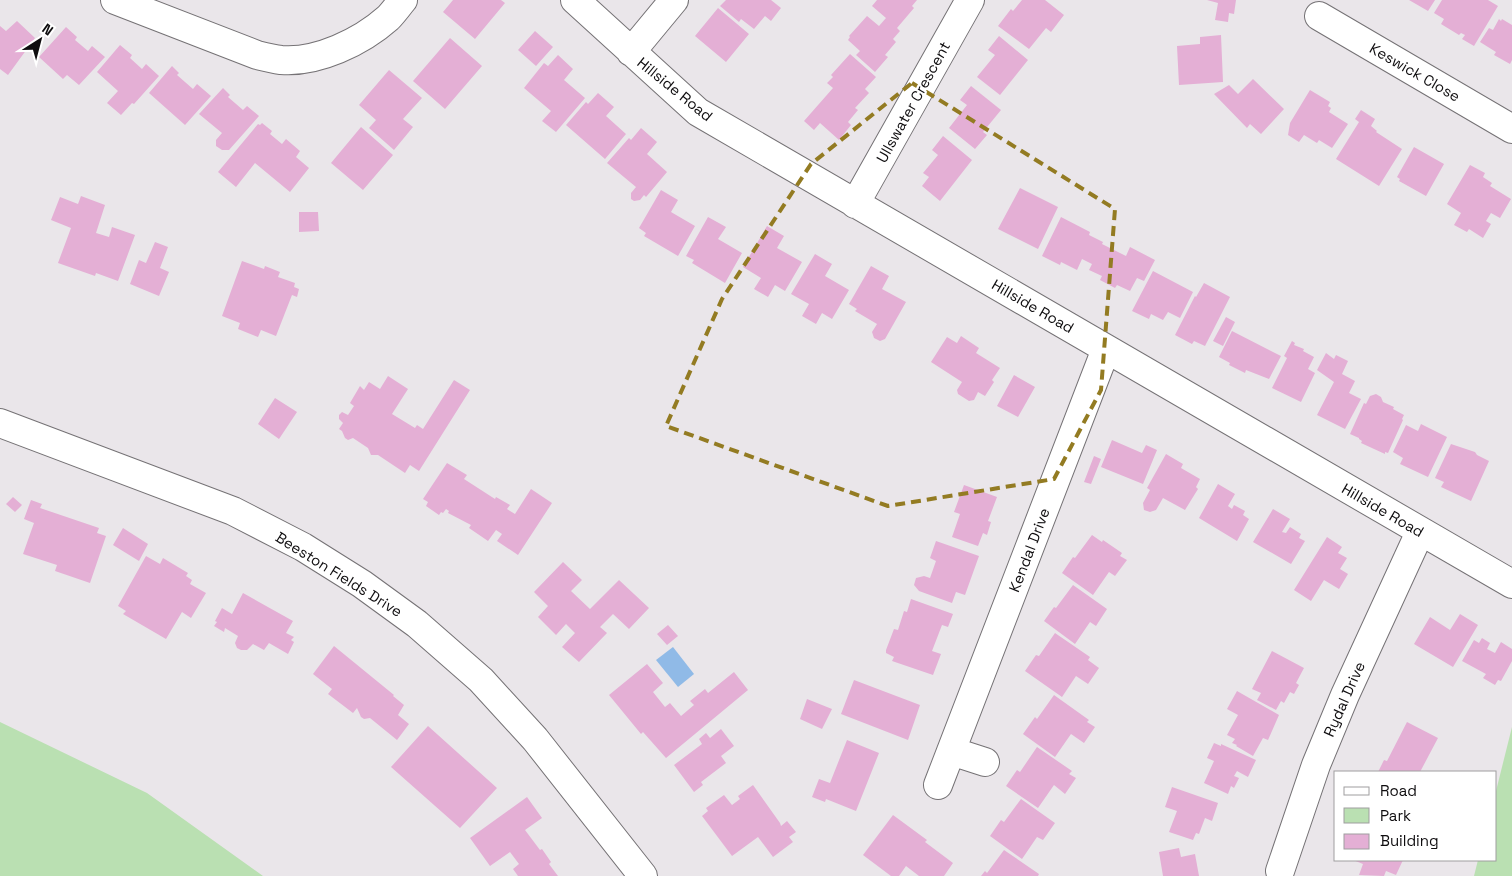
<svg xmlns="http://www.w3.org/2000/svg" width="1512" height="876" viewBox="0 0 1512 876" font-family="'Space Grotesk',sans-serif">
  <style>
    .green { fill: #bae0b2 }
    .water { fill: #90bae7 }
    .building { fill: #e4afd5 }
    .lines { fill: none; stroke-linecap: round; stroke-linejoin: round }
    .street-casing { stroke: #757275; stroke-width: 30 }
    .street { stroke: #fff; stroke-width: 28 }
    .marked { fill: none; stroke: #937b22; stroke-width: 4; stroke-dasharray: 10 6; stroke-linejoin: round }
    .labels { text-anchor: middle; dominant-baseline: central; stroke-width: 4.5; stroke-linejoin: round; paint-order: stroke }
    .street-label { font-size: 15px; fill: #0f0d0f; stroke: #fff }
  </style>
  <rect width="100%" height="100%" fill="#eae6ea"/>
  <path class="green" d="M0,722L147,793L263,876H0Z
    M1512,727V876H1474L1478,860H1496V791Z"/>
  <path class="water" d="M673,647L694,674L678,687L656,660Z"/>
  <path class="building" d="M453,0H501L505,3L475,39L443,12Z
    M726,0H771L781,8L771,21L765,16L754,29L741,19L739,22L720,6Z
    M877,0H917L912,6L914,8L897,28L900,31L893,39L896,42L885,55L888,57L875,72L856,55L860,51L848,40L850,37L849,36L867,16L879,26L886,18L872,6Z
    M1022,0H1045L1064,15L1051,32L1046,28L1029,49L998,26L1011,9L1013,11Z
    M1207,0H1236L1234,14L1229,13L1228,22L1215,20L1218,3Z
    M1409,0H1435L1428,11Z
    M1442,0H1488L1498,6L1474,46L1462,39L1465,35L1461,33L1459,35L1441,24L1444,19L1434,13Z
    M718,8L749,34L726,62L695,36Z
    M1499,19L1501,21L1502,19L1512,25V60L1510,64L1494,55L1496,52L1480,42L1489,28L1493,30Z
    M17,21L35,38L8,75L0,69V26L6,31Z
    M66,27L77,37L75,40L88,51L92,46L105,57L79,85L67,75L63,79L39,57Z
    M535,31L553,47L536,66L518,50Z
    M1221,35L1223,82L1179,85L1177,46L1200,44V37Z
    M999,36L1028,60L1000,95L977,77L995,55L988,50Z
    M450,38L482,66L445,109L413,81Z
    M120,45L132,55L130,58L142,69L146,64L159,76L134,104L132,103L121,115L107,103L118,91L97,72Z
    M850,54L876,77L865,89L869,93L855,108L858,110L848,122L851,125L839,140L820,123L814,130L804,121L833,88L827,83L833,77L831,75Z
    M558,55L573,69L564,80L585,98L556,132L542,121L551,111L524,88L544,63L548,66Z
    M172,66L179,73L177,75L193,89L197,84L211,96L185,125L149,93Z
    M389,70L422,98L403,119L413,127L394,150L369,128L376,120L359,105Z
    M1253,79L1284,109L1261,134L1250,124L1247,128L1214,94L1229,85L1238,94Z
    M971,86L1001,110L983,132L987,135L975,149L949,128L967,105L960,100Z
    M223,88L230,95L228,97L243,110L247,106L259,116L229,150H222L216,146V140L222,133L199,114Z
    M1310,90L1330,102L1328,106L1331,108L1329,112L1348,124L1332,148L1319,140L1317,143L1304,135L1299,142L1288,135L1290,123Z
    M598,93L614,107L606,116L626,134L605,159L566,125L586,102L588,104Z
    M1361,110L1375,119L1371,126L1377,131L1376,132L1402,149L1379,186L1336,159L1359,122L1355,119Z
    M262,123L272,131L270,134L282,144L286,139L300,151L296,157L309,168L290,192L255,163L236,187L218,172L258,124L260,125Z
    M361,127L393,155L363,190L331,163Z
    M641,128L657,142L647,154L667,172L646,197L644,195L640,200L634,201L631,199V193L636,187L607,163L629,138L631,140Z
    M943,136L972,160L940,201L922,186L929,177L923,173L938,155L932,150Z
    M1414,147L1444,164L1426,196L1399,181L1400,179L1397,177Z
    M1470,165L1485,173L1483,177L1492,183L1490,186L1511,199L1500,218L1491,213L1486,221L1491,224L1483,238L1469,229L1467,232L1454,225L1461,213L1447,204Z
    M1020,188L1058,207L1038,249L998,229Z
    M661,190L678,200L671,212L695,226L678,256L644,236L646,233L639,228Z
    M81,196L105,205L96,233L109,237L112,227L135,235L118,281L96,273L95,276L58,263L71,228L51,220L60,197L78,204Z
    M299,212H318L319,231L299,232Z
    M708,217L726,227L718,239L742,253L725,283L692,263L694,260L686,256Z
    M1061,217L1090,232L1089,235L1103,242L1102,244L1126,256L1130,247L1155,260L1144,281L1137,278L1130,291L1117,285L1115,288L1100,280L1102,276L1089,270L1092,264L1082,259L1077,270L1061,262L1060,265L1042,256Z
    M767,226L784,236L777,248L802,262L785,291L775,285L768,297L754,289L761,278L743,267Z
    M155,242L168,247L160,268L169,272L159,296L130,284L139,260L146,263Z
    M815,254L832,264L825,276L849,290L832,319L822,313L816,324L802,316L809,304L791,294Z
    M242,261L264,269L265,266L280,272L278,277L295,283L294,287L299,289L297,297L292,295L276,336L261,330L258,337L238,329L240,323L222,316Z
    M871,266L889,276L882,289L906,302L885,339L880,341L874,338L872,332L877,324L855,311L857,309L849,304Z
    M1153,271L1193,292L1180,318L1168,312L1163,320L1151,314L1149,319L1132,311Z
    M1204,283L1230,297L1205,346L1194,341L1192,344L1175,335L1195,296L1196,297Z
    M1226,317L1235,322L1223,346L1213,341Z
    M1232,331L1281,356L1269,379L1246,370L1245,373L1229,365L1230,363L1219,357Z
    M961,336L979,348L976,353L1000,368L992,380L994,382L985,396L978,392L974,400L969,401L958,394L957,390L962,382L931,362L947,337L957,343Z
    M1292,341L1295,343L1294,345L1304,349L1303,351L1314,357L1308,369L1315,373L1301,402L1272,388L1287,358L1284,356Z
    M1326,353L1334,359L1336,355L1348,361L1342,374L1355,381L1349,393L1361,399L1345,429L1317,415L1334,382L1317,370Z
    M1014,375L1035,387L1018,417L997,406Z
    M388,376L408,389L392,414L415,428L417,425L423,429L454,380L470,390L419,471L410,465L405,473L378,455H371L368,448L353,438L348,440L345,438L342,431L339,429L343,423L339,419V415L342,412L348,415L354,406L350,403L360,386L364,390L369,382L380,389Z
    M1376,394L1381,397L1383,402L1394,407L1393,409L1404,415L1402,419L1403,420L1388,453L1385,452V454L1361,443L1362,441L1359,439V438L1350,434L1364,403L1366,404L1370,396Z
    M275,398L297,412L279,439L258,424Z
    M1421,424L1447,437L1428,477L1400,464L1403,458L1393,452L1406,425L1418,431Z
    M1112,440L1142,453L1146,445L1157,450L1143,484L1101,467Z
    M1451,444L1475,452L1477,455L1489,461L1471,501L1441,487L1444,482L1435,478Z
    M1166,454L1183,464L1181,468L1200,479L1196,487L1198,489L1185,510L1163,498L1156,510L1150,512L1144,510L1143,503L1150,490L1147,488Z
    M1094,456L1101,459L1091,484L1084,482Z
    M447,463L467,475L464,479L495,499L496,497L510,505L507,509L515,514L531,489L552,503L518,555L497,541L502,534L496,530L488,541L469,528L471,525L448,513L449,511L446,509L443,513L441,512L439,515L426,506L428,502L423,499Z
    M1218,484L1235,494L1228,506L1232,509L1234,505L1245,511L1243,515L1249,519L1237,541L1199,518Z
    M964,485L997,497L988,521L991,522L987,535L983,533L978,546L952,537L960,514L954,512Z
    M13,497L22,505L15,512L6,504Z
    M31,500L42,504L40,508L99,528L97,533L106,536L90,583L55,571L57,565L23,554L34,523L24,519Z
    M1273,509L1290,519L1282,532L1286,533L1290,527L1301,534L1299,538L1305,541L1291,564L1253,542Z
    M123,528L148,544L139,561L113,545Z
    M1092,535L1102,542L1103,540L1122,553L1120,556L1127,560L1115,576L1109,572L1093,595L1062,573L1073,557L1075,558Z
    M1327,537L1342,547L1338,553L1347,558L1340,569L1348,574L1339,589L1324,580L1311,601L1294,590Z
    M936,541L979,556L965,595L956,592L952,603L919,591L914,585L916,578L924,576L930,578L936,561L930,558Z
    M146,556L160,564L163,558L188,573L186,576L192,580L190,584L206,593L191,618L182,612L166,639L123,614L126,611L118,606Z
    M563,562L582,580L571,591L590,609L619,580L649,608L629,629L613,614L600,627L607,633L579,662L562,647L575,633L566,624L556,635L538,617L548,606L534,592Z
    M1073,585L1107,609L1096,626L1090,622L1075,644L1044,621L1054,607L1056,608Z
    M243,593L293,621L286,633L294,637L291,640L294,642L288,654L269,643L264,650L253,644L247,650H241L237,648L235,643L238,636L225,628L224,632L214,626L217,622L215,621L222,608L232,614Z
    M911,599L953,614L948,627L942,625L932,651L941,654L933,675L892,661L894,657L886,653V650L894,629L898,630L904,611L907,612Z
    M1460,614L1478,625L1453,667L1414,644L1430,617L1450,630Z
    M668,625L678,636L667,645L657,634Z
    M1055,633L1090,657L1088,660L1099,668L1088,684L1076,676L1062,697L1025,671L1036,655L1039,656Z
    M1482,638L1490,643L1487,649L1495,653L1501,642L1512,649V661L1501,681L1498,680L1495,685L1483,678L1486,674L1462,661L1474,640L1479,643Z
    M334,646L394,695L393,696L404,705L398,715L409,724L397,740L370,718L364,719L361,717L357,708L353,713L328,694L332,689L313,674Z
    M1272,651L1304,668L1296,683L1299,685L1294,694L1290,692L1284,703L1281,701L1276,710L1257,700L1261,693L1252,689Z
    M647,664L663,683L653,692L665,707L670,703L681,716L694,705L690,701L705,689L708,693L734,672L748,690L666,758L643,732L641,734L609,695Z
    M854,680L920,705L908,740L841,714Z
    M1237,691L1279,715L1268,740L1263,738L1253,756L1236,746L1237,745L1232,743L1235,739L1227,735L1238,715L1227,709Z
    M1054,695L1089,720L1087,722L1095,727L1084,743L1071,734L1055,757L1023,734L1035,717L1037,719Z
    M807,699L832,709L822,729L800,719Z
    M1407,722L1438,738L1420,772H1378L1384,760L1387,761Z
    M428,726L497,788L460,828L391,767Z
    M721,729L734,746L721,756L726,763L701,782L703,785L694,792L674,765L702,744L699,739L706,733L710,738Z
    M847,740L879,753L856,811L826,799L825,802L812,797L819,779L830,783Z
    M1214,743L1221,746V744L1256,760L1248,777L1237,771L1234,776L1239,778L1234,788L1231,786L1228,794L1204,783L1214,761L1207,758Z
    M1037,747L1072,771L1069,774L1076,778L1065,794L1054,785L1038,808L1006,786L1017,770L1020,772Z
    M753,785L780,823L781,826L787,821L796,832L789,837L793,842L773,857L758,837L732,856L702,816L708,811L706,808L724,795L732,805L740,799L738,796Z
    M1172,787L1218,803L1212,821L1205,818L1199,834L1196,833L1193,840L1169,832L1177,811L1165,807Z
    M527,797L542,818L525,830L540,850L542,849L551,862L549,864L558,876H518L513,869L519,864L510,852L490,866L470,838Z
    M1021,799L1055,823L1043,840L1037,837L1022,859L990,836L1001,820L1004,822Z
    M893,815L927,840L925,842L953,863L944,876H919L906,866L899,876H891L863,855Z
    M1179,848L1181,857L1195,854L1199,876H1163L1159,852Z
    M1004,850L1039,874L1038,876H981L985,871L987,873Z
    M1353,860H1403L1396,875L1386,871L1384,876L1359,875L1363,864Z"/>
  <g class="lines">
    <g class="street-casing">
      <path id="street" d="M115,0L257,55C265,57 273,59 281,60C317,63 361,42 388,18C393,13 398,6 403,0
        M575,0L698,112L1512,584
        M1319,16L1512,129
        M631,52L674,0
        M855,204L970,0
        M0,423L233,511L303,547L362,584L417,624L481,680L535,739L643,876
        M951,751L985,762
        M938,785L1106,349
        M1280,871L1316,765L1345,695L1420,532"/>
    </g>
    <use href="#street" class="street"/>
  </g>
  <path class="marked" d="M912,83L1115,209L1101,390L1054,479L888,506L666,426L722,299L811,164Z"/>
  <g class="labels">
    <g class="street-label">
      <text transform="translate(1415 72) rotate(30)">Keswick Close</text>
      <text transform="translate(675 89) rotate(39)">Hillside Road</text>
      <text transform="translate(913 102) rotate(-61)">Ullswater Crescent</text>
      <text transform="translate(1033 306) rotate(30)">Hillside Road</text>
      <text transform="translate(1383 510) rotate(30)">Hillside Road</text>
      <text transform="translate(1029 550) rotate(-69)">Kendal Drive</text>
      <text transform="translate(339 574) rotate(32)">Beeston Fields Drive</text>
      <text transform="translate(1344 699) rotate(-66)">Rydal Drive</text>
    </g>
  </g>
  <rect x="1334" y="771" width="162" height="90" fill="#ffffff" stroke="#9f9e9f"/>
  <rect x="1344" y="787" width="25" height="8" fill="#ffffff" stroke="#9f9e9f"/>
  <text x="1380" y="796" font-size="15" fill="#0f0d0f">Road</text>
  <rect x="1344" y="808" width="25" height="15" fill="#bae0b2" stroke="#9f9e9f"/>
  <text x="1380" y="821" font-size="15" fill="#0f0d0f">Park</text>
  <rect x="1344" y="834" width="25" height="15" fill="#e4afd5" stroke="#9f9e9f"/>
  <text x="1380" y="846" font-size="15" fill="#0f0d0f">Building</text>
  <g transform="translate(40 40) rotate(36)" stroke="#ffffff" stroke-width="4" paint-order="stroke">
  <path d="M0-4L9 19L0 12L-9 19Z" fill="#0f0d0f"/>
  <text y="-8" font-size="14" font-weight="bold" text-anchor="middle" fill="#0f0d0f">N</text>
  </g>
</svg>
